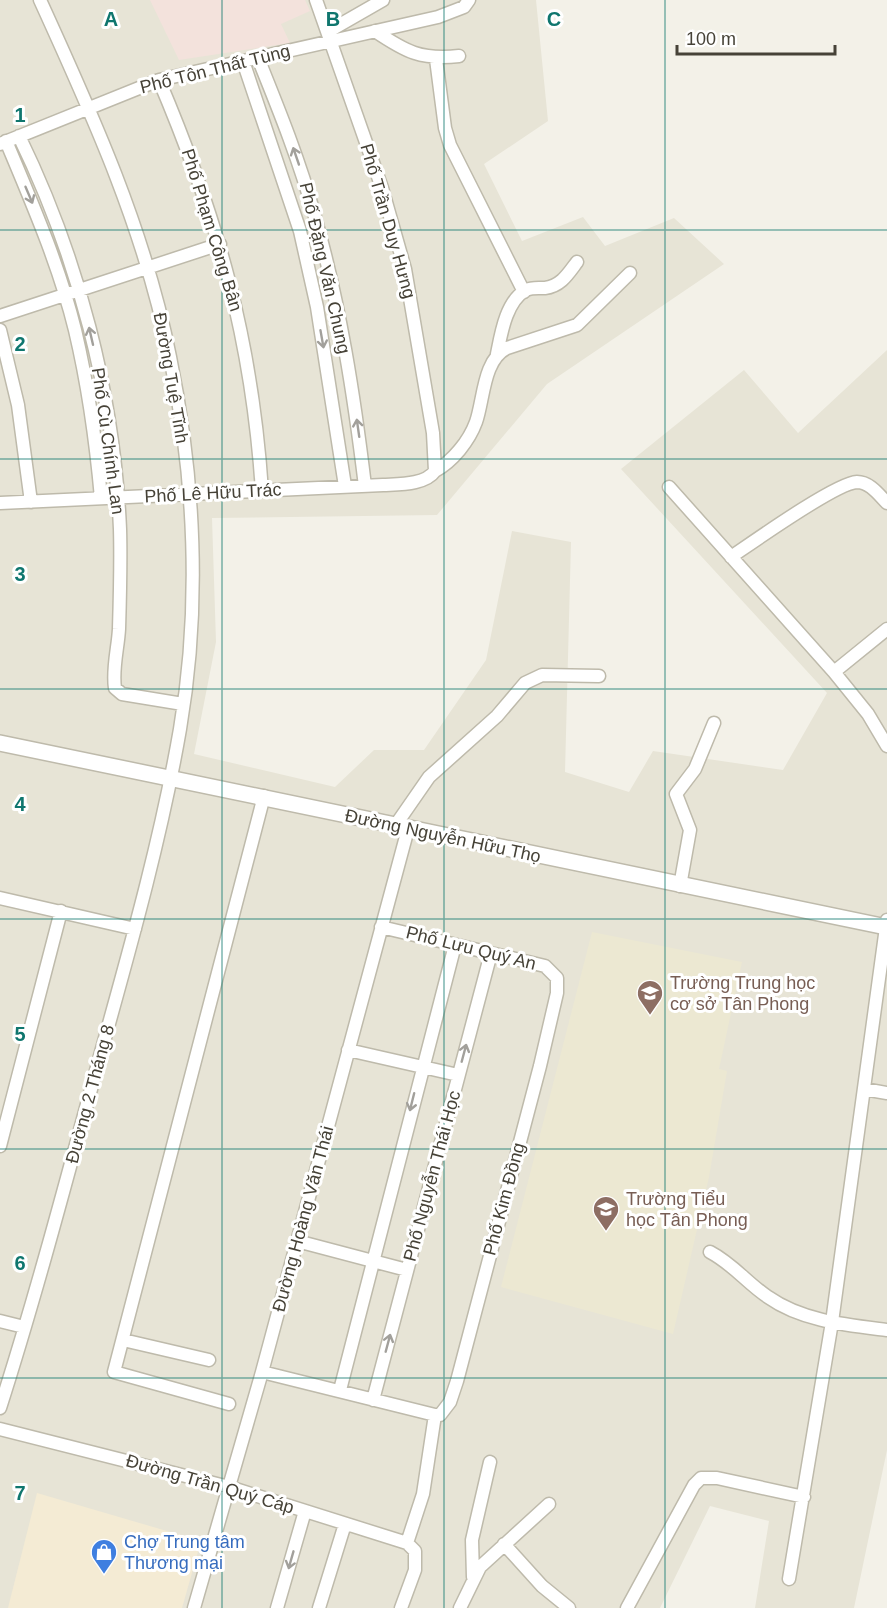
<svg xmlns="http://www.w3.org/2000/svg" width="887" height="1608" viewBox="0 0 887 1608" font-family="Arial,sans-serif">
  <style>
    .residential { fill: #e7e4d6 }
    .commercial { fill: #f4ebd4 }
    .education { fill: #ece8d2 }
    .medical { fill: #f3e2dc }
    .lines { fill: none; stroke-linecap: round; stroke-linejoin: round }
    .minor-casing { stroke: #bebaab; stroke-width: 15 }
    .tertiary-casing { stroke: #bebaab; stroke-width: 18 }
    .minor { stroke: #fff; stroke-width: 12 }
    .tertiary { stroke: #fff; stroke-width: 15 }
    .oneway { stroke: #a2a09b }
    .grid { fill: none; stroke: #0f766e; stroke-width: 1.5; stroke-opacity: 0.55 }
    .labels { text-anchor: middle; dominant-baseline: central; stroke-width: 6; stroke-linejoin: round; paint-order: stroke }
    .street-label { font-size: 18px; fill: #464237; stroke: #fff }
    .education-label { font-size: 18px; fill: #785e54; stroke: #fff; text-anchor: start }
    .shop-label { font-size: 18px; fill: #366cbe; stroke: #fff; text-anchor: start }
    .grid-label { font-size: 20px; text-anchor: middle; font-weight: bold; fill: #0f766e; stroke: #fff; stroke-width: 6; stroke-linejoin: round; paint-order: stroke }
  </style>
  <rect width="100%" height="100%" fill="#f3f1e8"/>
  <path class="residential" d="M0,0H536L548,121L484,164L522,241L583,217L605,246L674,218L724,264L547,384L437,515L212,518L216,642L194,754L335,787L374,750H424L486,660L512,531L571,542L565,772L629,792L653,751L783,770L827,693L621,469L744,370L798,433L887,350V1450L854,1608H755L769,1521L710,1506L660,1608H0Z"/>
  <path class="commercial" d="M37,1493L201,1541L182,1608H8Z"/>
  <path class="education" d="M592,932L742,962L719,1069L727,1071L709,1177L673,1334L501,1287Z"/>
  <path class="medical" d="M150,0H305L310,11L281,24L290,43L179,60Z"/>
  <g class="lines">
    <g class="minor-casing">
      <path id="minor" d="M329,31L383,0
        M375,31C406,52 421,60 459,56
        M258,58C279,110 300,162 315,217C340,305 354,395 365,486
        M436,59L445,128L450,145L524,292
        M243,61L300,231L317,307L345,486
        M159,80C218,219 252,340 262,491
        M19,136C78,257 114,394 120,529C121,562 120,596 119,629C118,648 112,669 115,688L122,694L183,704
        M6,141C32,203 59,265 75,330C88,385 96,442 101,498
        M0,144L159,80L438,17L464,7L469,0
        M0,316L220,244
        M0,330L18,405L31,502
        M497,354C501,334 506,301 526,290C532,287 539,288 545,288C561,286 568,274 577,262
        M435,471C453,461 469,441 476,422C484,399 483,360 507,348L577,325L630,273
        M669,487L834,672L868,714L887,746
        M0,503L383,485C399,484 425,485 435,471L433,433L405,269L382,188L316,0
        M731,557C753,542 836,483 857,482C870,482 879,495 887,503
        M834,672L887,629
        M395,826L429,777L497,716L525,683L542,675L599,676
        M680,886L690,830L676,794L695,769L714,723
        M0,898L135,929
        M348,1050L458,1075
        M864,1089L887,1093
        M0,1146L61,911
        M297,1241L407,1270
        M710,1252C733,1264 747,1283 768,1297C802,1321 847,1325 887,1330
        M0,1321L24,1327
        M123,1340L209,1360
        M262,1372L435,1415H440L450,1402L457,1381L540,1066L557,993V978L545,966L381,927
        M340,1390L455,945
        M373,1400L491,953
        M229,1404L114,1372L264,796
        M0,1408C37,1292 68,1174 100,1056C130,948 161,839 180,729C201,607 195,478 170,357C145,231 93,116 40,0
        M0,1429L229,1487L407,1543L415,1551V1570L401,1608
        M407,1543L423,1494L435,1415
        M504,1544L542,1586L569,1608
        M473,1577L472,1540L490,1462
        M789,1579L832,1322L887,920
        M194,1608L262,1372L408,829
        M277,1608L305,1511
        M319,1608L345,1524
        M460,1608L480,1567L549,1504
        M627,1608L694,1485L701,1478H717L804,1497"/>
    </g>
    <g class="tertiary-casing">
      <path id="tertiary" d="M0,743L886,927"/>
    </g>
    <use href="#minor" class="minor"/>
    <use href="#tertiary" class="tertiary"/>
  </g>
  <defs><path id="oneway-shaft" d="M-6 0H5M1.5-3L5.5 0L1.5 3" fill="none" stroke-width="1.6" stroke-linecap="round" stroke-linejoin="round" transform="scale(1.5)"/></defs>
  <g class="oneway">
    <use href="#oneway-shaft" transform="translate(296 156) rotate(-109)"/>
    <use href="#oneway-shaft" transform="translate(29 195) rotate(67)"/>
    <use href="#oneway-shaft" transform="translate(91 336) rotate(-103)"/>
    <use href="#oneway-shaft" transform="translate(322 339) rotate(80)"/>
    <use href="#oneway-shaft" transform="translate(358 428) rotate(-98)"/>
    <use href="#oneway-shaft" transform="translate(464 1053) rotate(-75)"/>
    <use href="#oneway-shaft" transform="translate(412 1102) rotate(104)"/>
    <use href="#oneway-shaft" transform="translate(388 1343) rotate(-75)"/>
    <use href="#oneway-shaft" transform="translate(291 1560) rotate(106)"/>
  </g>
  <path class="grid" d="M222,0V1608M444,0V1608M665,0V1608M0,230H887M0,459H887M0,689H887M0,919H887M0,1149H887M0,1378H887"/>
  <defs>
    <g id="school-pin" transform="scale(1.35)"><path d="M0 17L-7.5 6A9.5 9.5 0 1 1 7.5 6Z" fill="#8d6e63" stroke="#fff"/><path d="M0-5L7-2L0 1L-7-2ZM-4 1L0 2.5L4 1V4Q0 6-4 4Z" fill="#fff"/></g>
    <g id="shop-pin" transform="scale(1.35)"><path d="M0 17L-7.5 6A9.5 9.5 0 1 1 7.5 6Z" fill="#3f7fe0" stroke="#fff"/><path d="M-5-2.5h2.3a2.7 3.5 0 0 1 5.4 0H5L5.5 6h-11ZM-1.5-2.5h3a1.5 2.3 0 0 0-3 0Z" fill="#fff"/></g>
  </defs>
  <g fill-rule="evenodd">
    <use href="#school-pin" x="650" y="993"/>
    <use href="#school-pin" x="606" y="1209"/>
    <use href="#shop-pin" x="104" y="1552"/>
  </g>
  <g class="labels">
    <g class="street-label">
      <text transform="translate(215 69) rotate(-14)">Phố Tôn Thất Tùng</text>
      <text transform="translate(388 221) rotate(74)">Phố Trần Duy Hưng</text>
      <text transform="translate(212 230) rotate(73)">Phố Phạm Công Bân</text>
      <text transform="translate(325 268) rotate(77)">Phố Đặng Văn Chung</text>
      <text transform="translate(171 378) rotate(80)">Đường Tuệ Tĩnh</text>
      <text transform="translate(108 441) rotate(82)">Phố Cù Chính Lan</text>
      <text transform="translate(213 493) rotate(-3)">Phố Lê Hữu Trác</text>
      <text transform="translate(443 836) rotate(12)">Đường Nguyễn Hữu Thọ</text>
      <text transform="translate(471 948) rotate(14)">Phố Lưu Quý An</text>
      <text transform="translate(90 1094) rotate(-75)">Đường 2 Tháng 8</text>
      <text transform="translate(432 1176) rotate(-75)">Phố Nguyễn Thái Học</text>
      <text transform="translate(504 1199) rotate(-75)">Phố Kim Đồng</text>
      <text transform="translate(303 1219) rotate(-75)">Đường Hoàng Văn Thái</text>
      <text transform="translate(210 1484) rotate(16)">Đường Trần Quý Cáp</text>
    </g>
    <g class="education-label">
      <text x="670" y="983">Trường Trung học<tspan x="670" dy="21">cơ sở Tân Phong</tspan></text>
      <text x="626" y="1199">Trường Tiểu<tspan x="626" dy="21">học Tân Phong</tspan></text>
    </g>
    <g class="shop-label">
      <text x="124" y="1542">Chợ Trung tâm<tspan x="124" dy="21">Thương mại</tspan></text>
    </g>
  </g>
  <g class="grid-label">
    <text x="111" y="26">A</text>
    <text x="333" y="26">B</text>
    <text x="554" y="26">C</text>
    <text x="20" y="122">1</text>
    <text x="20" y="351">2</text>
    <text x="20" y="581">3</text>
    <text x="20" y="811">4</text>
    <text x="20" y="1041">5</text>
    <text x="20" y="1270">6</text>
    <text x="20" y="1500">7</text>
  </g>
  <path d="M677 45v9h158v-9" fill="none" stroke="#464237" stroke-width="3"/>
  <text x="686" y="45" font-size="18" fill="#464237" stroke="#ffffff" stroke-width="4.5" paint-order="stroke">100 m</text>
</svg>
